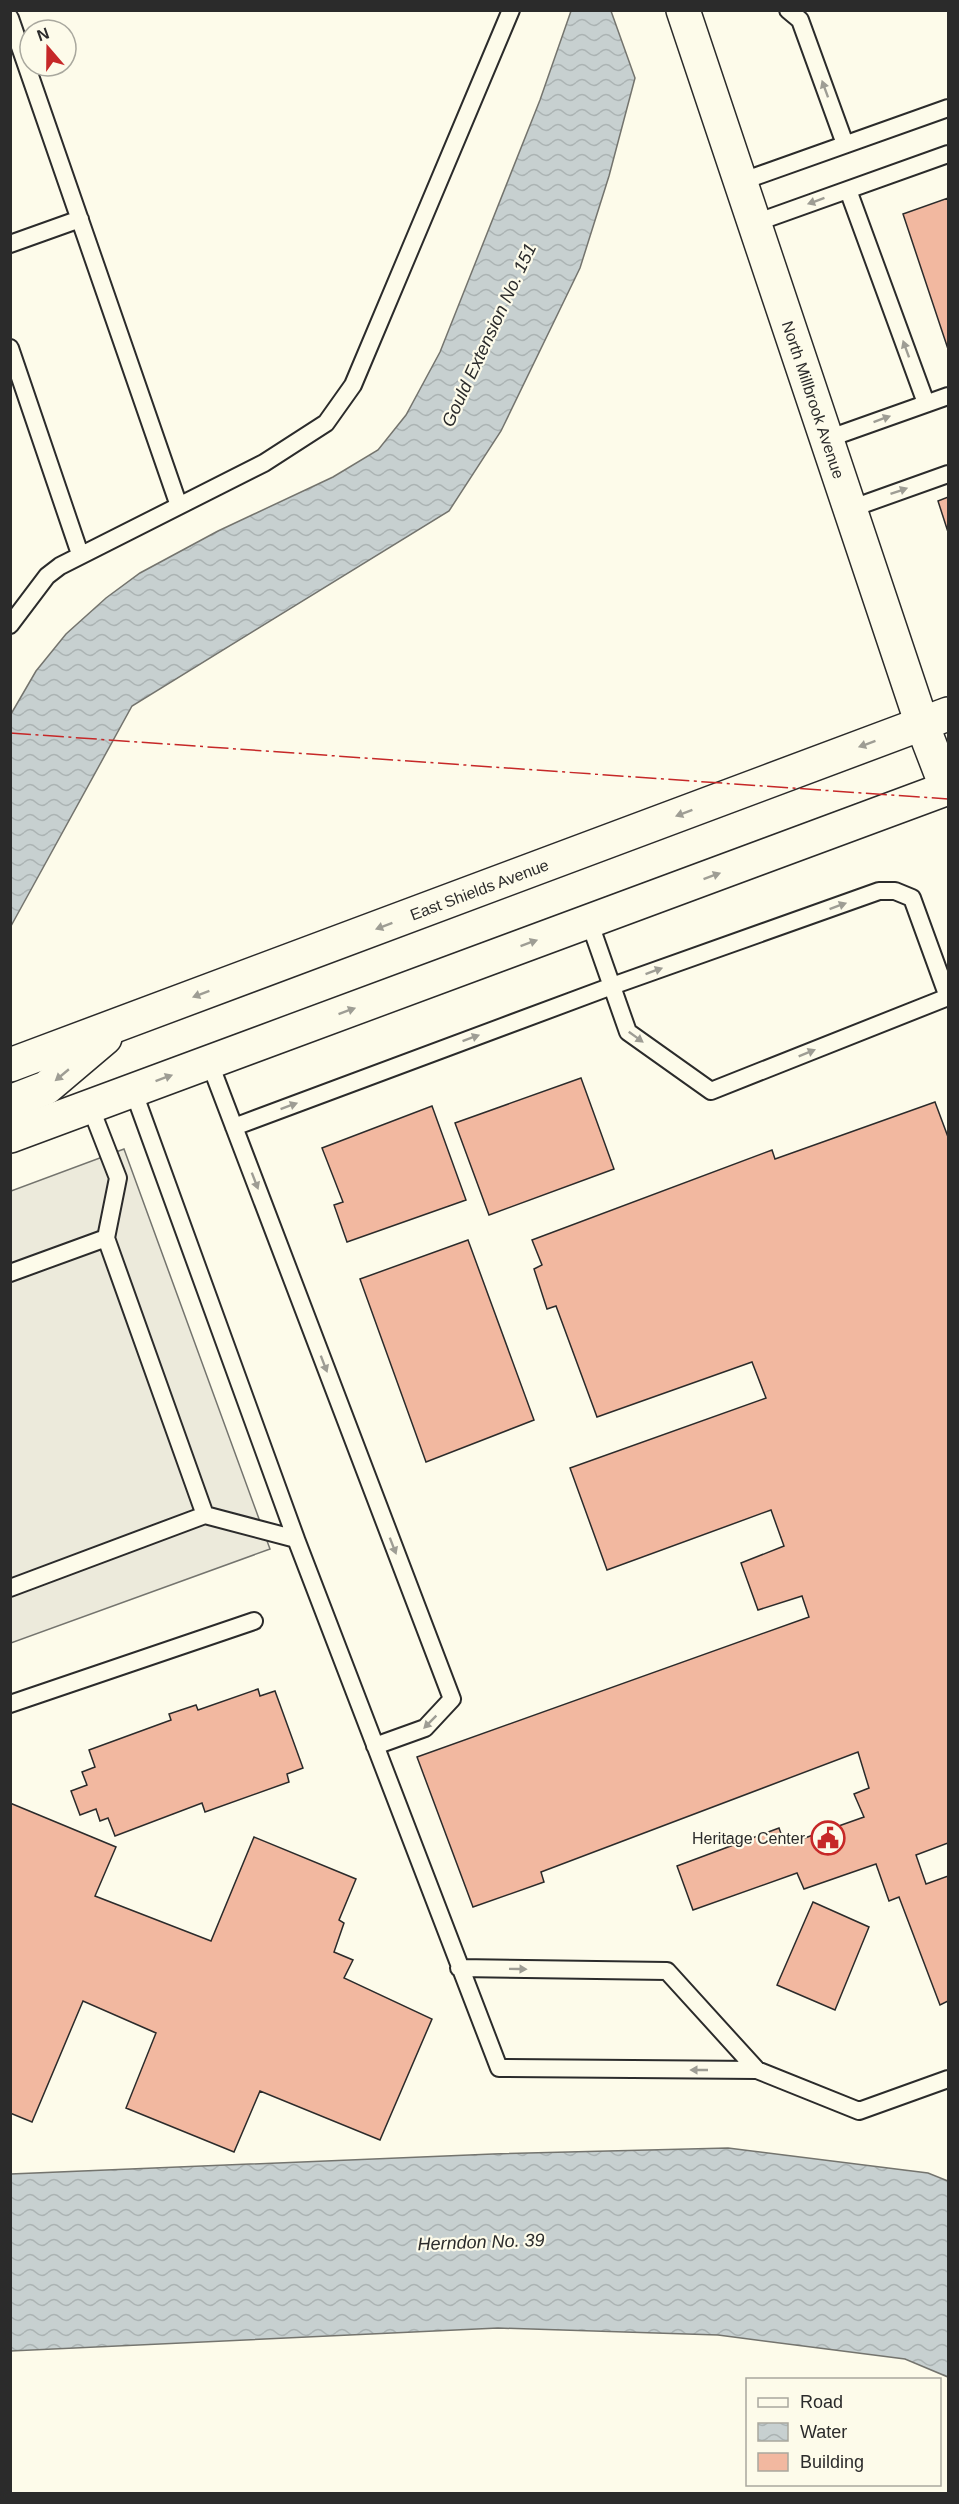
<svg xmlns="http://www.w3.org/2000/svg" width="959" height="2504" viewBox="0 0 959 2504" font-family="Arial,sans-serif">
  <style>
    .parking { fill: #eceadb; stroke: #74746e; stroke-width: 1.5 }
    .water { fill: url(#water-waves); stroke: #74746e; stroke-width: 1.5 }
    .building { fill: #f2b8a0; stroke: #2b2b2b; stroke-width: 1.5 }
    .lines { fill: none; stroke-linecap: round; stroke-linejoin: round }
    .service-casing { stroke: #2b2b2b; stroke-width: 20 }
    .tertiary-casing { stroke: #2b2b2b; stroke-width: 36 }
    .secondary-casing { stroke: #2b2b2b; stroke-width: 36 }
    .service { stroke: #fdfbea; stroke-width: 16 }
    .tertiary { stroke: #fdfbea; stroke-width: 33 }
    .secondary { stroke: #fdfbea; stroke-width: 33 }
    .power { stroke: #c62828; stroke-width: 1.5; stroke-dasharray: 21 4.5 3 4.5; stroke-linecap: butt }
    .oneway { fill: #9e9d94 }
    .labels { text-anchor: middle; dominant-baseline: central; stroke-width: 4.5; stroke-linejoin: round; paint-order: stroke }
    .street-label { font-size: 16px; fill: #2b2b2b; stroke: #fdfbea }
    .poi-label { font-size: 16px; fill: #2b2b2b; stroke: #fdfbea; text-anchor: end }
    .water-label { font-size: 18px; font-style: italic; fill: #2b2b2b; stroke: #fdfbea }
  </style>
  <defs>
    <pattern id="water-waves" width="16" height="10" patternUnits="userSpaceOnUse" patternTransform="scale(1.5)"><rect width="16" height="10" fill="#c7d0d0"/><path d="M0 5q4-4 8 0t8 0" fill="none" stroke="#abb3b3"/></pattern>
  </defs>
  <rect width="100%" height="100%" fill="#fdfbea"/>
  <path class="parking" d="M124,1149L270,1549L11,1643V1191Z"/>
  <path class="water" d="M571,11H611L635,78L609,176L580,268L501,431L449,511L132,706L11,926V714L36,671L66,634L106,598L140,573L218,531L333,477L378,450L406,415L440,352L540,100Z
    M728,2148L928,2173L948,2181V2377L905,2359L718,2335L498,2328L11,2351V2174L493,2154Z"/>
  <path class="building" d="M948,198V349L903,214Z
    M948,497V532L938,501Z
    M581,1078L614,1169L489,1215L455,1123Z
    M935,1102L948,1137V1843L916,1855L926,1884L948,1876V2001L940,2005L899,1897L889,1901L876,1864L804,1889L797,1873L693,1910L677,1866L779,1828L785,1845L864,1817L854,1794L869,1788L858,1752L541,1872L544,1882L473,1907L417,1757L809,1617L802,1596L758,1610L741,1563L784,1546L771,1510L607,1570L570,1468L766,1398L752,1362L597,1417L556,1306L547,1309L534,1269L542,1265L532,1240L772,1150L775,1159Z
    M432,1106L466,1200L347,1242L334,1205L343,1202L322,1148Z
    M468,1240L534,1420L426,1462L360,1279Z
    M258,1689L260,1696L275,1691L303,1768L287,1774L289,1782L205,1812L202,1803L115,1836L108,1818L100,1821L96,1809L80,1815L71,1791L87,1785L82,1772L95,1767L89,1750L171,1720L169,1714L196,1705L198,1710Z
    M10,1803L116,1847L95,1896L211,1941L254,1837L356,1879L339,1920L344,1923L334,1952L353,1960L344,1978L432,2019L380,2140L260,2091L234,2152L126,2108L156,2033L83,2001L32,2122L10,2113Z
    M813,1902L869,1927L835,2010L777,1985Z"/>
  <g class="lines">
    <g class="service-casing">
      <path id="service" d="M788,10L800,20L845,144
        M10,18L179,506
        M740,182L948,108
        M848,190L926,403
        M755,223L948,154
        M10,244L80,219
        M10,348L80,554
        M827,439L948,396
        M850,509L948,474
        M10,625L47,576L60,566L264,463L326,423L353,385L511,10
        M589,921L628,1032L711,1091L948,997
        M209,1061L452,1699L425,1728L375,1746
        M90,1106L118,1178L106,1238
        M234,1127L612,986L879,891H895L912,898L948,997
        M10,1273L106,1238L205,1515
        M296,1539L499,2068L757,2070
        M10,1588L205,1515L296,1539L133,1090
        M10,1704L254,1621
        M459,1968L667,1971L757,2070L859,2111L948,2079"/>
    </g>
    <g class="tertiary-casing">
      <g id="tertiary">
        <path id="s1" d="M683,10L922,724L947,789"/>
      </g>
    </g>
    <g class="secondary-casing">
      <g id="secondary">
        <path id="s2" d="M10,1065L948,714"/>
        <path d="M10,1102L46,1088L105,1038"/>
        <path d="M10,1136L948,788"/>
      </g>
    </g>
    <use href="#service" class="service"/>
    <use href="#tertiary" class="tertiary"/>
    <use href="#secondary" class="secondary"/>
    <path class="power" d="M10,733L948,799"/>
  </g>
  <defs><path id="oneway-solid" d="M-6-.8H1V-3.2L6.5 0L1 3.2V.8H-6Z" transform="scale(1.5)"/></defs>
  <g class="oneway">
    <use href="#oneway-solid" transform="translate(825 89) rotate(-110)"/>
    <use href="#oneway-solid" transform="translate(816 201) rotate(160)"/>
    <use href="#oneway-solid" transform="translate(906 349) rotate(-110)"/>
    <use href="#oneway-solid" transform="translate(882 419) rotate(-20)"/>
    <use href="#oneway-solid" transform="translate(899 491) rotate(-19)"/>
    <use href="#oneway-solid" transform="translate(867 744) rotate(160)"/>
    <use href="#oneway-solid" transform="translate(684 813) rotate(159)"/>
    <use href="#oneway-solid" transform="translate(712 876) rotate(-20)"/>
    <use href="#oneway-solid" transform="translate(838 906) rotate(-20)"/>
    <use href="#oneway-solid" transform="translate(384 926) rotate(159)"/>
    <use href="#oneway-solid" transform="translate(529 943) rotate(-20)"/>
    <use href="#oneway-solid" transform="translate(654 971) rotate(-20)"/>
    <use href="#oneway-solid" transform="translate(201 994) rotate(159)"/>
    <use href="#oneway-solid" transform="translate(347 1011) rotate(-20)"/>
    <use href="#oneway-solid" transform="translate(636 1037) rotate(36)"/>
    <use href="#oneway-solid" transform="translate(471 1038) rotate(-20)"/>
    <use href="#oneway-solid" transform="translate(807 1053) rotate(-22)"/>
    <use href="#oneway-solid" transform="translate(62 1075) rotate(140)"/>
    <use href="#oneway-solid" transform="translate(164 1078) rotate(-20)"/>
    <use href="#oneway-solid" transform="translate(289 1106) rotate(-20)"/>
    <use href="#oneway-solid" transform="translate(255 1181) rotate(69)"/>
    <use href="#oneway-solid" transform="translate(324 1364) rotate(69)"/>
    <use href="#oneway-solid" transform="translate(393 1546) rotate(69)"/>
    <use href="#oneway-solid" transform="translate(430 1722) rotate(135)"/>
    <use href="#oneway-solid" transform="translate(518 1969) rotate(1)"/>
    <use href="#oneway-solid" transform="translate(699 2070) rotate(-180)"/>
  </g>
  <defs>
    <g id="civic-ring" transform="scale(1.725)"><circle r="9.5" fill="#fdfbea" stroke="#c62828" stroke-width="1.5"/><path d="M-.6-6.5H3V-4.5H.6V-3L4-1V1h2V6H-6V1h2V-1L-.6-3ZM-1.2 2.5V6h2.4V2.5Z" fill="#c62828"/></g>
  </defs>
  <g fill-rule="evenodd">
    <use href="#civic-ring" x="828" y="1838"/>
  </g>
  <g class="labels">
    <g class="street-label">
      <text stroke="none"><textPath href="#s1" startOffset="411">North Millbrook Avenue</textPath></text>
      <text stroke="none"><textPath href="#s2" startOffset="501">East Shields Avenue</textPath></text>
    </g>
    <g class="poi-label">
      <text x="805" y="1838">Heritage Center</text>
    </g>
    <g class="water-label">
      <text transform="translate(489 335) rotate(-65)">Gould Extension No. 151</text>
      <text transform="translate(481 2242) rotate(-2)">Herndon No. 39</text>
    </g>
  </g>
  <rect width="959" height="2504" fill="none" stroke="#2b2b2b" stroke-width="24"/>
  <rect x="746" y="2378" width="195" height="108" fill="#fdfbea" stroke="#a9a89e" stroke-width="1.5"/>
  <rect x="758" y="2398" width="30" height="9" fill="#fdfbea" stroke="#a9a89e" stroke-width="1.5"/>
  <text x="800" y="2408" font-size="18" fill="#2b2b2b">Road</text>
  <rect x="758" y="2423" width="30" height="18" fill="url(#water-waves)" stroke="#a9a89e" stroke-width="1.5"/>
  <text x="800" y="2438" font-size="18" fill="#2b2b2b">Water</text>
  <rect x="758" y="2453" width="30" height="18" fill="#f2b8a0" stroke="#a9a89e" stroke-width="1.5"/>
  <text x="800" y="2468" font-size="18" fill="#2b2b2b">Building</text>
  <g transform="translate(48 48) rotate(340)"><circle r="28" fill="#fdfbea" stroke="#a9a89e" stroke-width="1.5"/>
  <path d="M0-4.5L10 22L0 15L-10 22Z" fill="#c62828"/>
  <text y="-9" font-size="16" font-weight="bold" text-anchor="middle" fill="#2b2b2b">N</text>
  </g>
</svg>
